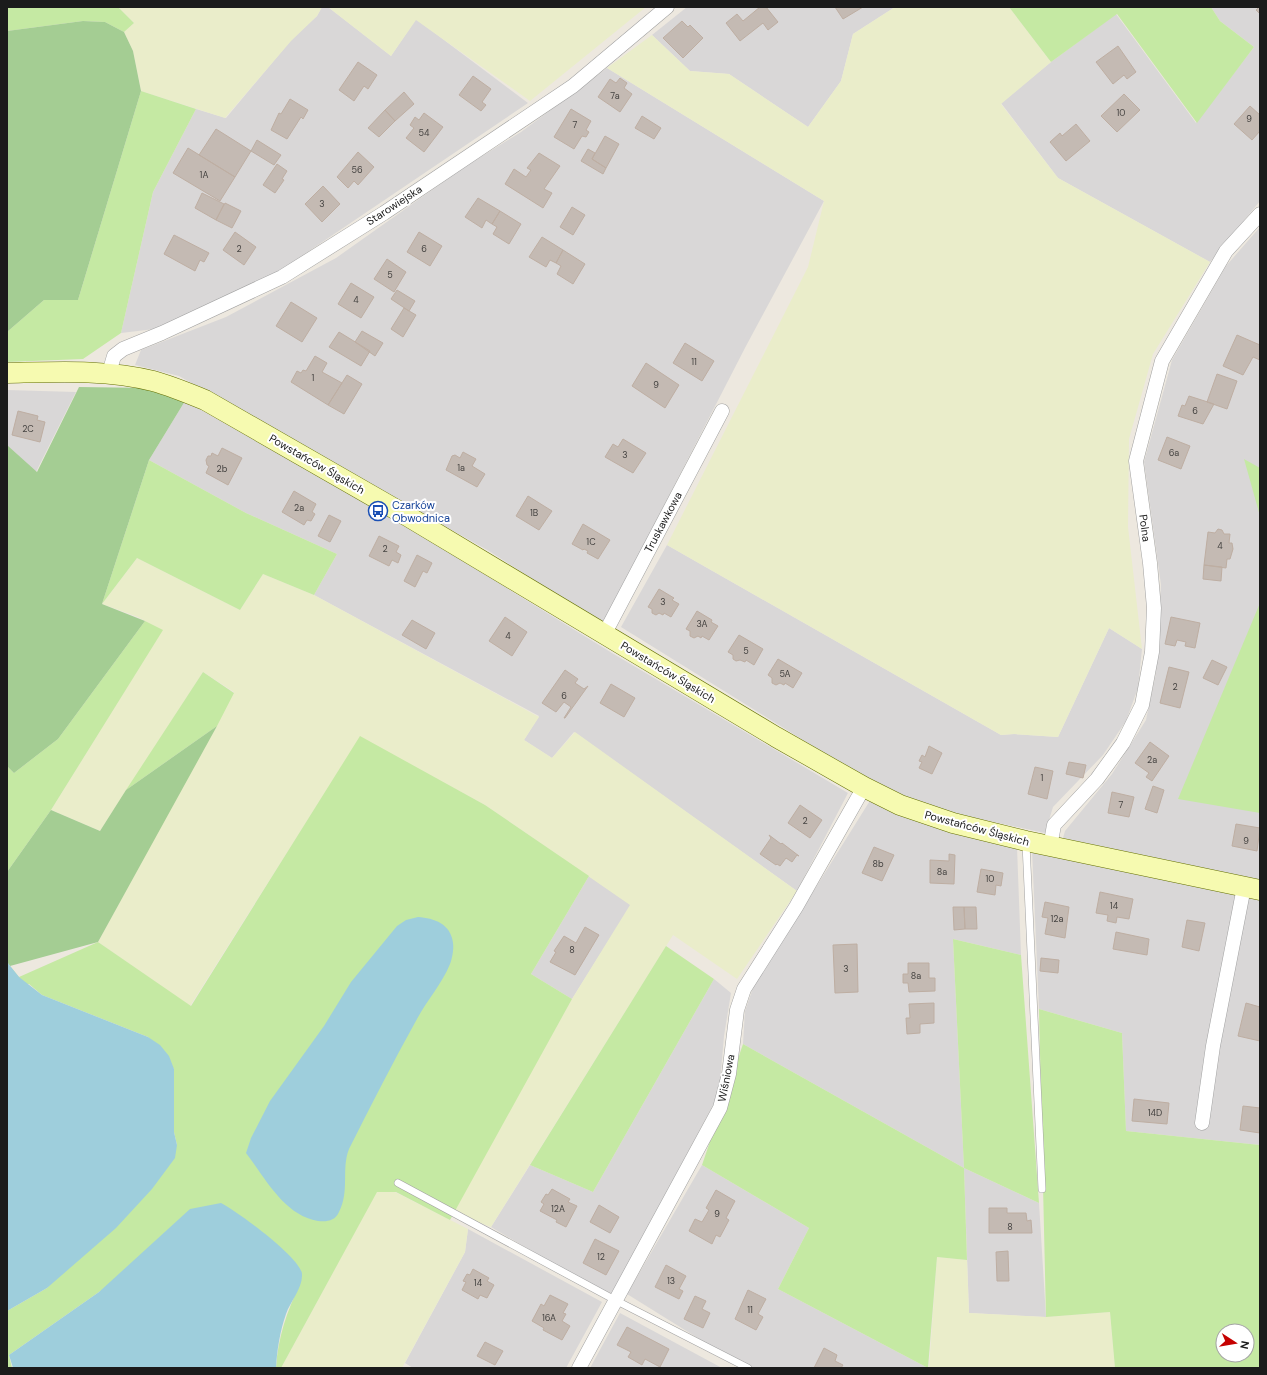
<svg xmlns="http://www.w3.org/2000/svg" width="1267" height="1375" viewBox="0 0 1267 1375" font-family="'DM Sans',sans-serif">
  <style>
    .residential { fill: #d9d7d7 }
    .farmland { fill: #eaedca }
    .grass { fill: #c5e9a3; fill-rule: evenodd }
    .forest { fill: #a4cd93 }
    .water { fill: #9ecedc }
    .building { fill: #c4bab3; stroke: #beaea2 }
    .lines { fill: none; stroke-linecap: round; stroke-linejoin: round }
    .lane-casing { stroke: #a2a2a2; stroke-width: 8 }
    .street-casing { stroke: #a2a2a2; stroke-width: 15 }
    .secondary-casing { stroke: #647003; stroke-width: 21 }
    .lane { stroke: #fff; stroke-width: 7 }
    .street { stroke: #fff; stroke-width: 14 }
    .secondary { stroke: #f6fab0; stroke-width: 20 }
    .labels { text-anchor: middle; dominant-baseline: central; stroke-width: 4; stroke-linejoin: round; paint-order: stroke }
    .number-label { font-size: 9px; fill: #454341 }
    .street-label { font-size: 11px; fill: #1b1b1b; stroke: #fff }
    .transit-label { font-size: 11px; fill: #164399; stroke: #fff; text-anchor: start }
  </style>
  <rect width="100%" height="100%" fill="#ede8df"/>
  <path class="residential" d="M322,7H328L391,56L416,19L528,103L275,274L163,328L121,333L153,192L196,109L226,118L291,40L317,16Z
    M687,7H895L853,34L841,81L808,127L729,74L690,71L652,35Z
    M1211,7H1260V201L1210,262L1058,178L1001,103L1051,62L1116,14L1196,123L1254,47L1220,21Z
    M607,68L824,201L746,346L603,624L489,551L179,376L135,365L141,350L226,317L336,258L463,168L521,132Z
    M1260,227V880L1063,838L1065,831L1112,774L1146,720L1156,673L1161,585L1144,462L1172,360L1226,266Z
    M7,390L76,392L36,472L7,445Z
    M185,401L393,518L612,653L848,793L797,891L574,732L552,758L524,740L539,716L314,595L337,554L246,513L149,460Z
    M667,545L1001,735L1014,734L1058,737L1109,628L1142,649L1138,688L1126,721L1103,755L1053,807L1045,833L925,807L869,781L621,627Z
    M871,799L1017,847L1021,955L953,939L964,1168L1039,1203L1046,1317L969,1313L964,1168L743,1044L745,1011L753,988Z
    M1032,850L1260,900V1145L1126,1131L1122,1033L1039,1009Z
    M589,876L631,905L572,999L531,974Z
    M714,979L731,993L724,1036L719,1094L610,1297L491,1227L530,1165L593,1192Z
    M702,1165L809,1228L778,1289L928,1368H746L627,1294Z
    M468,1229L602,1302L566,1368H413L405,1363L465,1252Z
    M620,1313L722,1368H590Z"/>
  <path class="farmland" d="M118,7H322L317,16L291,41L225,118L141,91L133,51L124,32L134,23Z
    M328,7H646L530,101L416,20L391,56Z
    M895,7H1009L1051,62L1001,104L1058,178L1210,262L1153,354L1129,439L1128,527L1142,649L1109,628L1058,737L1014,734L1001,735L667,545L808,267L824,201L607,68L652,35L690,71L729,74L808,127L841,81L853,34Z
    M137,558L240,610L263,574L314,595L539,717L524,740L552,758L575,732L797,891L737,979L673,935L491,1227L452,1212L572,999L630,905L485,805L360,737L190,1006L98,942L234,692L203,672L100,831L51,810L162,631L138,617L102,604Z
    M377,1191L395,1192L468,1229L465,1252L402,1368H281Z
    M937,1257L967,1260L969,1313L1046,1317L1110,1312L1115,1368H929Z"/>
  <path class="grass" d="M7,7H118L134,23L124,32L105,22L83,21L7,31Z
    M1009,7H1211L1220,21L1254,47L1197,123L1117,14L1051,62Z
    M141,91L196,109L153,192L121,333L83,359L7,362V332L44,300H78Z
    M1244,459L1260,468V516Z
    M149,460L246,513L337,554L314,595L263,574L240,610L137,558L102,604Z
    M1260,603V813L1178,799Z
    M145,621L163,630L51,810L7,872V766L14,773L58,739Z
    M203,672L234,693L217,726L126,790Z
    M360,736L485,805L589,876L531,974L572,999L450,1220L396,1192H377L281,1368H276C278,1337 287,1311 300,1284L119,1278L9,1355L12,1368H7V1311L47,1288L177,1145L174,1132V1069L148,1037L42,995L29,984L10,987V966L19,977L98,942L191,1006Z
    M953,939L1021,955L1039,1203L964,1168L967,1260L937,1257L928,1368L778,1289L809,1228L702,1165L743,1044L964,1168Z
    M666,946L714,979L593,1192L530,1165Z
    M1039,1009L1122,1033L1126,1131L1260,1145V1368H1115L1110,1312L1046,1317ZM1223,1331H1247V1355H1223Z"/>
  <path class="forest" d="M83,21L105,22L124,32L133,51L141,91L78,300H44L7,332V31Z
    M79,387L149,388L185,401L149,460L102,604L145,621L58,739L14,773L7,766V445L37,472Z
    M217,726L98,942L10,966L7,962V872L51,810L100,831L126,790Z"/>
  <path class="water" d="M418,917C434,918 451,924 453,943C454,949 452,959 450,964C442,984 427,1000 417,1019C393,1062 371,1105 349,1149C341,1169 350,1191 339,1212C335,1221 327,1222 318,1221C284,1215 266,1179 246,1153L251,1138L270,1101L324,1026L351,982L397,926L406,920Z
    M7,962L19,977L42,995L148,1037L160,1045L169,1056L174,1069V1132L177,1145L175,1158L152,1189L116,1228L47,1288L7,1311Z
    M221,1203C237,1211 301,1258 302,1274C303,1288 290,1302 286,1314C280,1331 277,1350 276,1368H13L9,1355L99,1292L190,1209Z"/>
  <path class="building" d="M760,7H766L778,22L768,30L763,23L740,41L726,23L737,14L743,21Z
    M835,7H863L843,19Z
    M1259,7H1260V14L1256,10Z
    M682,21L688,27L690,25L703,38L683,58L663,38Z
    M1118,46L1136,72L1127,79L1124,75L1113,84L1096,62Z
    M358,62L377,75L368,89L364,86L354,101L339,90Z
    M473,76L491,89L482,102L486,105L481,111L459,95Z
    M620,78L627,83L624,88L632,94L620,112L598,97L610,79L616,83Z
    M404,92L414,104L395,121L385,110Z
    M1124,94L1140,110L1117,132L1101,116Z
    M290,99L308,110L303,119L301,117L287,139L271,130L279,113L281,114Z
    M1250,106L1260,115V131L1252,140L1234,124Z
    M571,109L591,121L586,130L589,132L586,137L582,136L574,149L554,137Z
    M385,110L395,121L379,137L368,128Z
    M424,113L443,127L424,152L406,138L414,128L410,125L415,117L419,120Z
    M642,116L661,128L654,139L635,128Z
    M1076,124L1090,141L1066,161L1050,142L1060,133L1062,136Z
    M216,129L251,151L235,177L199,155Z
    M605,136L619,144L606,168L592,159Z
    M257,140L281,155L274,165L251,151Z
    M188,148L235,177L220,201L173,173Z
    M588,149L595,153L592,159L606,168L603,174L581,161Z
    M358,152L374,167L358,185L354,181L348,188L337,177Z
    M539,153L560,166L544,189L552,193L543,208L505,184L514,169L526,177L531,170L527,168Z
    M277,164L287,171L282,179L284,180L275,193L263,185Z
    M323,186L340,204L322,222L305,204Z
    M202,193L224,204L216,220L195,208Z
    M478,198L500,211L492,224L486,220L482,228L465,217Z
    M225,203L241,211L232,228L216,220Z
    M572,207L585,215L573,235L560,227Z
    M500,211L521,224L509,244L493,234L497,227L492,224Z
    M235,232L256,247L244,265L223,250Z
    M419,232L442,246L430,266L407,252Z
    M174,235L209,253L204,262L200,260L195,271L164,254Z
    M542,237L563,250L556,263L550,260L546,267L529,257Z
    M563,250L585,264L573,284L557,274L561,266L556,263Z
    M387,259L406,272L394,292L374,279Z
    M351,283L374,297L361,318L338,304Z
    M397,290L415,301L409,311L391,299Z
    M291,302L317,318L302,342L276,326Z
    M404,308L416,315L403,337L391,329Z
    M362,331L383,343L375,356L355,342Z
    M339,332L370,351L361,366L329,347Z
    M1237,335L1260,345V360L1253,357L1243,375L1223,366Z
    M685,343L714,361L702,381L673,363Z
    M315,356L327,363L322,372L342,383L328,405L291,382L297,371L301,373L303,370L306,371Z
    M646,363L679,385L665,408L632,386Z
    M1217,374L1237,381L1227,409L1207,402Z
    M347,375L362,384L344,414L328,405Z
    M1189,396L1214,404L1203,424L1178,416L1182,405L1185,406Z
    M18,411L38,416L37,420L45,422L40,442L12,435Z
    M1167,437L1190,446L1181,469L1158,460Z
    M623,439L646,453L633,473L605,457L613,444L618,447Z
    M222,448L242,458L228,485L206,473L209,466L207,465L206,460L208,456H211L212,453L218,456Z
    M463,452L476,459L472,466L485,474L477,487L446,470L452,456L455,455L460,458Z
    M294,491L316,504L312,512L315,514L311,521L307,520L304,525L282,512Z
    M528,496L552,511L539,530L516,516Z
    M329,515L341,521L330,542L318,536Z
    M583,524L610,540L598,559L587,553L588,551L584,549L583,550L572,544Z
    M1218,529L1222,530L1224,534H1230L1229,543H1232L1233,549L1230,559H1227L1226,568L1204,565L1208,532L1215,533Z
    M379,536L399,546L396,552L401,555L398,563L392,560L389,566L369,556Z
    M417,555L432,563L427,573L423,571L415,587L404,581Z
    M1204,565L1222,567L1221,581L1203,579Z
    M659,589L674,598L672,600L679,604L671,617L664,613L663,615L659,613L656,615L652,613V609L648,607Z
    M697,611L712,620L711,622L718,626L709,640L702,636L701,638L698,636L694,638L690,636V631L686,629Z
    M505,617L527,632L512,656L489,641Z
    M1171,617L1200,623L1195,648L1185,646L1186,642L1177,640L1175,646L1165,644Z
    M412,620L435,633L426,649L402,635Z
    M739,635L763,649L754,665L746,660L745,662L740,660L736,661L733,659V655L728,652Z
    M778,659L802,673L793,688L785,683L784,685L780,683L776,685L772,683V678L768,675Z
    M1212,660L1227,667L1218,685L1203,678Z
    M1169,667L1189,672L1180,708L1160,703Z
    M565,670L578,679L575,683L584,689L588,686L565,718H564L571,707L564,702L556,712L542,703Z
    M611,684L635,698L624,717L600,703Z
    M1150,742L1169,756L1152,781L1146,777L1149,773L1135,763Z
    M929,746L942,753L932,774L919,768L922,762L919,761L922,755L925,757Z
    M1069,762L1086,765L1083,778L1066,774Z
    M1035,767L1053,771L1047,799L1028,794Z
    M1153,786L1164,790L1157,813L1145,809Z
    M1112,792L1134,797L1129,817L1108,813Z
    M800,805L822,820L810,838L788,823Z
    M1236,824L1260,828L1257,851L1232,846Z
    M769,835L781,844L782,843L799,856L797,855L792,862L786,858L780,866L777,864L776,865L760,854L771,838Z
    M874,847L894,855L882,881L862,873Z
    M949,854L955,855L954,884L930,883V860L949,861Z
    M981,869L1003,873L1001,886L996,885L995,895L977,892Z
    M1100,892L1133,899L1129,919L1117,917L1116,923L1107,921L1108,915L1096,913Z
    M1045,902L1069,907L1065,938L1045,934L1048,918L1042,917Z
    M953,907H964L965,929L954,930Z
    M964,907H976L977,929H965Z
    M1187,920L1205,923L1199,951L1182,947Z
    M585,927L599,935L575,975L550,962L556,952L554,951L564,936L576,943Z
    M1116,932L1149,939L1147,955L1113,949Z
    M857,944L858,992L835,993L833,945Z
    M1041,958L1059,960L1058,973L1040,971Z
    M908,963H929V978H935V991L909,992L908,983H903V974H908Z
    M934,1003V1023L920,1024V1033L907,1034L906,1018H910L909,1004Z
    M1246,1003L1260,1007V1041L1238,1036Z
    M1134,1099L1169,1103L1167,1124L1132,1121Z
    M1243,1106L1260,1108V1133L1240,1130Z
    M552,1189L570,1199L568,1202L577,1206L566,1227L556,1222L557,1220L540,1211L544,1204L541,1202L546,1194L548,1195Z
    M716,1190L735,1201L726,1218L729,1220L720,1237L716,1235L712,1244L689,1231L695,1219L702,1222L709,1210L706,1208Z
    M599,1205L619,1217L610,1233L590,1222Z
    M989,1208H1007V1213H1026L1027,1221L1031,1220L1032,1233H989Z
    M595,1239L619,1251L606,1275L583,1263Z
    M1008,1251L1009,1281H997L996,1252Z
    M666,1265L686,1276L679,1289L683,1291L679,1299L655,1287Z
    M473,1269L489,1278L487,1281L494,1285L487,1298L480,1295L478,1299L462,1290L466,1282L463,1281L467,1274L470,1275Z
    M748,1290L766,1299L758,1314L763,1317L756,1330L735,1319Z
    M550,1295L568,1304L563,1313L566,1314L562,1321L570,1326L562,1340L543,1330L544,1328L532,1321L541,1304L544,1306Z
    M695,1296L706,1301L702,1309L710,1313L703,1328L684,1319Z
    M627,1327L669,1349L660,1367L645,1359L642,1365L628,1357L631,1352L617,1345Z
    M485,1342L503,1351L495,1365L477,1356Z
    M824,1348L837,1355L835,1361L843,1365L841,1368H814Z"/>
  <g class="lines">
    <g class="lane-casing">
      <path id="lane" d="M1026,844L1042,1189
        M398,1183L615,1300L748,1368"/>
    </g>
    <g class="street-casing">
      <path id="street" d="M109,373L114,356L123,349L162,333L282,277L384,213L573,86L667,7
        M605,633L722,411
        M1050,847L1054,825L1097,779L1123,743L1142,705L1152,652L1154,608L1150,563L1136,461L1162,361L1226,251L1260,214
        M1202,1123L1213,1046L1244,887
        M579,1368L720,1108L729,1074L737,1010L744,989L796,907L864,787"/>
    </g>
    <g class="secondary-casing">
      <path id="secondary" d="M7,373C55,372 106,369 153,381C171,386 188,393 205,400L409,517L776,737L864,787L900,805L953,823L1026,841L1260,890"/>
    </g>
    <use href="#lane" class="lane"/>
    <use href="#street" class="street"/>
    <use href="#secondary" class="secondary"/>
  </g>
  <defs>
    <g id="bus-ring" transform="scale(1)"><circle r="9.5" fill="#fff" stroke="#1a4fb4" stroke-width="1.5"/><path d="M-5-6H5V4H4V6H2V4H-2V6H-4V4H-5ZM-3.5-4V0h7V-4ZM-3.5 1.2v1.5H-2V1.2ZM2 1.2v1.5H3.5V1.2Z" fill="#1a4fb4"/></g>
  </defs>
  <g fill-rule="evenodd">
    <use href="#bus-ring" x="378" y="511"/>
  </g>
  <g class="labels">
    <g class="number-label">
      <text x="615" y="96">7a</text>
      <text x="1121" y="113">10</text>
      <text x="1249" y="119">9</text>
      <text x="575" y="125">7</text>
      <text x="424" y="133">54</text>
      <text x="357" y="170">56</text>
      <text x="204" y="175">1A</text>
      <text x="322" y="204">3</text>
      <text x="239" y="249">2</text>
      <text x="424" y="249">6</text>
      <text x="390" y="275">5</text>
      <text x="356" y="300">4</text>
      <text x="694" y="362">11</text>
      <text x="313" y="378">1</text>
      <text x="656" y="385">9</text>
      <text x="1195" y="411">6</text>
      <text x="28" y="429">2C</text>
      <text x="1174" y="453">6a</text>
      <text x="625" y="455">3</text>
      <text x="461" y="468">1a</text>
      <text x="222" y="469">2b</text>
      <text x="299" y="508">2a</text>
      <text x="534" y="513">1B</text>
      <text x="591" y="542">1C</text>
      <text x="1220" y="546">4</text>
      <text x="385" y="549">2</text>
      <text x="663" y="602">3</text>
      <text x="702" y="624">3A</text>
      <text x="508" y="636">4</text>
      <text x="746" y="651">5</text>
      <text x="785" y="674">5A</text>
      <text x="1175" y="687">2</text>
      <text x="564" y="696">6</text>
      <text x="1152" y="760">2a</text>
      <text x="1042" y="778">1</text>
      <text x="1121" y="805">7</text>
      <text x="805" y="821">2</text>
      <text x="1246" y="841">9</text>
      <text x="878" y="864">8b</text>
      <text x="942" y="872">8a</text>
      <text x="990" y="879">10</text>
      <text x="1114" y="906">14</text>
      <text x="1057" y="919">12a</text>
      <text x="572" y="950">8</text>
      <text x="846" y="969">3</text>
      <text x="916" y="976">8a</text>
      <text x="1155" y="1113">14D</text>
      <text x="558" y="1209">12A</text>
      <text x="717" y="1214">9</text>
      <text x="1010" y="1227">8</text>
      <text x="601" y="1257">12</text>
      <text x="671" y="1281">13</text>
      <text x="478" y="1283">14</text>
      <text x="750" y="1310">11</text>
      <text x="549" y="1318">16A</text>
    </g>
    <g class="street-label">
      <text transform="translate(394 205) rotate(-33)">Starowiejska</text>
      <text transform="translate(317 464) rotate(30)">Powstańców Śląskich</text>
      <text transform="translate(663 522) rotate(-62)">Truskawkowa</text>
      <text transform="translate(1145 528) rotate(82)">Polna</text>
      <text transform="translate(668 672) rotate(31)">Powstańców Śląskich</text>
      <text transform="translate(977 828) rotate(15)">Powstańców Śląskich</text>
      <text transform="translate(726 1078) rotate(-79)">Wiśniowa</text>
    </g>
    <g class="transit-label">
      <text x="392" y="505">Czarków<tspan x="392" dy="13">Obwodnica</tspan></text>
    </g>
  </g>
  <rect width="1267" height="1375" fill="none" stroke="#1b1b1b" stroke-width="16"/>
  <g transform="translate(1235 1343) rotate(102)"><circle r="19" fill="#ffffff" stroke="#a4a4a4"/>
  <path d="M0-3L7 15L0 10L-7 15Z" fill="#c50100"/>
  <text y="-6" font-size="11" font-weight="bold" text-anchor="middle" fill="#1b1b1b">N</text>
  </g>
</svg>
